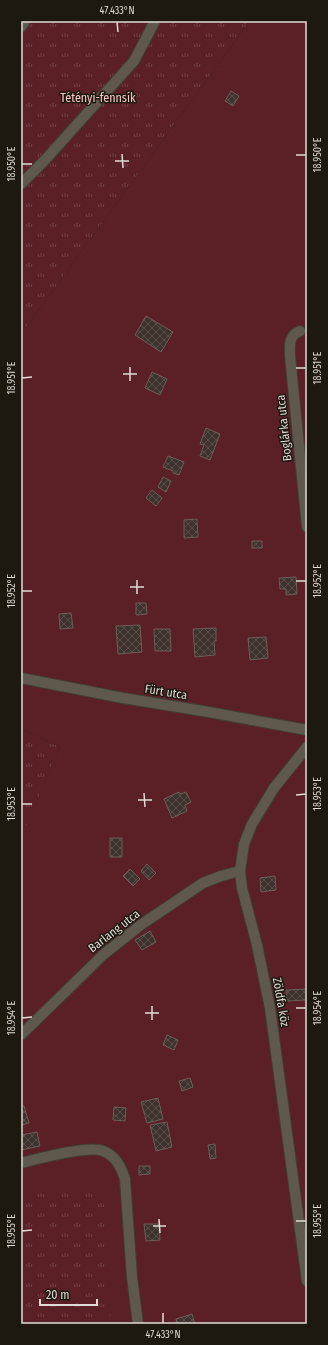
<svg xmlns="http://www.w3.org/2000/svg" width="328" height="1345" viewBox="0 0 328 1345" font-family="'Fira Sans Condensed',sans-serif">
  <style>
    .grass { fill: url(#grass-tufts) }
    .green { fill: #5a2026 }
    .building { fill: url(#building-cross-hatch); stroke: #6b5e57 }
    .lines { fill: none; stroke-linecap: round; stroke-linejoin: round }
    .minor-casing { stroke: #423e36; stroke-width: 12 }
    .minor { stroke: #5f594d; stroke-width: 10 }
    .ticks { fill: none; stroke: #dfdbd5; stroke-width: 1.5 }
    .labels { text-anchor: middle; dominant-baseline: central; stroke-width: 3; stroke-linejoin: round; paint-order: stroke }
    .park-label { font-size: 12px; fill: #fbc6c7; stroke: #1e190f }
    .street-label { font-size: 12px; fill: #dfdbd5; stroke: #1e190f }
    .neatline { fill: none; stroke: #dfdbd5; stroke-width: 1.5 }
    .ticks-label { font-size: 10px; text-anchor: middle; fill: #dfdbd5 }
  </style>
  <defs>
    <pattern id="grass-tufts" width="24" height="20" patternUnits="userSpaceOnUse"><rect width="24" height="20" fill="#5a2026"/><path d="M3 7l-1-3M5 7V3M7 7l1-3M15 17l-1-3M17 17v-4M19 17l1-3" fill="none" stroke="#714045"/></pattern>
    <pattern id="building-cross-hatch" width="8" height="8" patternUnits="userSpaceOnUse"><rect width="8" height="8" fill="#3e322c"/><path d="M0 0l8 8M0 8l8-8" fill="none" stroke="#594f4a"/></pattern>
  </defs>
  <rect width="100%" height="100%" fill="#282218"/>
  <path class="grass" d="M21,21H250L21,334Z
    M21,728L60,747L21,839Z
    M106,1161L125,1324H21V1177Z"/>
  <path class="green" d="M250,21H307V1324H111L103,1190L21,1194V838L60,747L21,728V334Z"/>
  <path class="building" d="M231,91L239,96L233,106L225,101Z
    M146,316L173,332L161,352L135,335Z
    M152,372L167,379L160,395L145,388Z
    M206,428L220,434L210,460L200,456L204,445L200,444Z
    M168,456L184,462L179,475L173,473V471L163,467Z
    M163,477L171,481L166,492L158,487Z
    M152,490L162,498L156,506L146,498Z
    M197,519L198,537L184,538V520Z
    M252,541H262V548H252Z
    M296,577L297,594L286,595V589H280L279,578Z
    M136,603H146L147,614L136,615Z
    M71,613L73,628L60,629L59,614Z
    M140,625L142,652L118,654L116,626Z
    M216,628V641H214L215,655L195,657L193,629Z
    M154,629H170L171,651H155Z
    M266,637L268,658L250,660L248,638Z
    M179,792L180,794L186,792L191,802L185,805L187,811L172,818L164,799Z
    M110,838H122V857H110Z
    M147,864L156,873L149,880L141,871Z
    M130,869L140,879L133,886L123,876Z
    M275,876L276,890L261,892L260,878Z
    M150,931L156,942L142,950L135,940Z
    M307,989V1000L287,1001L286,990Z
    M167,1035L178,1040L174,1050L163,1045Z
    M190,1078L193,1087L182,1091L179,1081Z
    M158,1098L163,1119L147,1123L141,1102Z
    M24,1106L29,1123L21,1125V1107Z
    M114,1107L126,1108L125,1121L113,1120Z
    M167,1122L172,1147L156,1151L150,1125Z
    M37,1132L40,1146L21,1150V1135Z
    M215,1144L216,1158L210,1159L208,1145Z
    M139,1166H150V1174L139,1175Z
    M144,1224H159L160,1240L146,1241Z
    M192,1314L195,1324H177L176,1319Z"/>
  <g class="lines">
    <g class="minor-casing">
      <path id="minor" d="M21,27L25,21
        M21,184L45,160L134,61L155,21
        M300,331C288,336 290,345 290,356L307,527
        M21,678L123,698L203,711L307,730
        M307,747L274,788L252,824L244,844L240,871L242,888L257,945L270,1008L307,1281
        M21,1035L104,954L142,924L203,883L221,876L240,871
        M21,1163C38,1159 88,1145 103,1151C116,1156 121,1167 125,1179L132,1277L138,1324"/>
    </g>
    <use href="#minor" class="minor"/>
  </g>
  <path class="ticks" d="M117,22L118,32M122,154L123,168M296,155H306M115,161H129M22,164H32M130,367V381M296,368H306M123,374H137M22,378L32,377M137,580V594M296,581H306M130,587H144M22,591H32M144,793L145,807M296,795L306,794M138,800H152M22,804H32M152,1006V1020M296,1008H306M145,1013H159M22,1018L32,1017M159,1219L160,1233M296,1221H306M153,1226H166M22,1231L32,1230M163,1313V1323"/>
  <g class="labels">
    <g class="park-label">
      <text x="98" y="98">Tétényi-fennsík</text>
    </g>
    <g class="street-label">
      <text transform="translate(284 428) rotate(-96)">Boglárka utca</text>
      <text transform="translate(166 692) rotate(9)">Fürt utca</text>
      <text transform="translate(114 931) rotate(-38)">Barlang utca</text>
      <text transform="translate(281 1002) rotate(80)">Zöldfa köz</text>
    </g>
  </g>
  <rect width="328" height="1345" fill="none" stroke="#1e190f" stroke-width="44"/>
  <path d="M40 1299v6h57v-6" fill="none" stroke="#dfdbd5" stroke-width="2"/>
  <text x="46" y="1299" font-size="12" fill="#dfdbd5" stroke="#1e190f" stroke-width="3" paint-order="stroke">20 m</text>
  <rect x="22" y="22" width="284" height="1301" class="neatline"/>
  <g class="ticks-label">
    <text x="117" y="14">47.433°N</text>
    <text transform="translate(317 155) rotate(-90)" y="4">18.950°E</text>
    <text transform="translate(11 164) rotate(-90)" y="4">18.950°E</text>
    <text transform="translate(317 368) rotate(-90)" y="4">18.951°E</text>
    <text transform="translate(11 378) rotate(-90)" y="4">18.951°E</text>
    <text transform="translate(317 581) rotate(-90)" y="4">18.952°E</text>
    <text transform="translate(11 591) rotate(-90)" y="4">18.952°E</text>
    <text transform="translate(317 794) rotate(-90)" y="4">18.953°E</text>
    <text transform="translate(11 804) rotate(-90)" y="4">18.953°E</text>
    <text transform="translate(317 1008) rotate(-90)" y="4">18.954°E</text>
    <text transform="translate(11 1018) rotate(-90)" y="4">18.954°E</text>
    <text transform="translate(317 1221) rotate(-90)" y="4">18.955°E</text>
    <text transform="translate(11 1231) rotate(-90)" y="4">18.955°E</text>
    <text x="163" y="1338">47.433°N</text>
  </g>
</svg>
